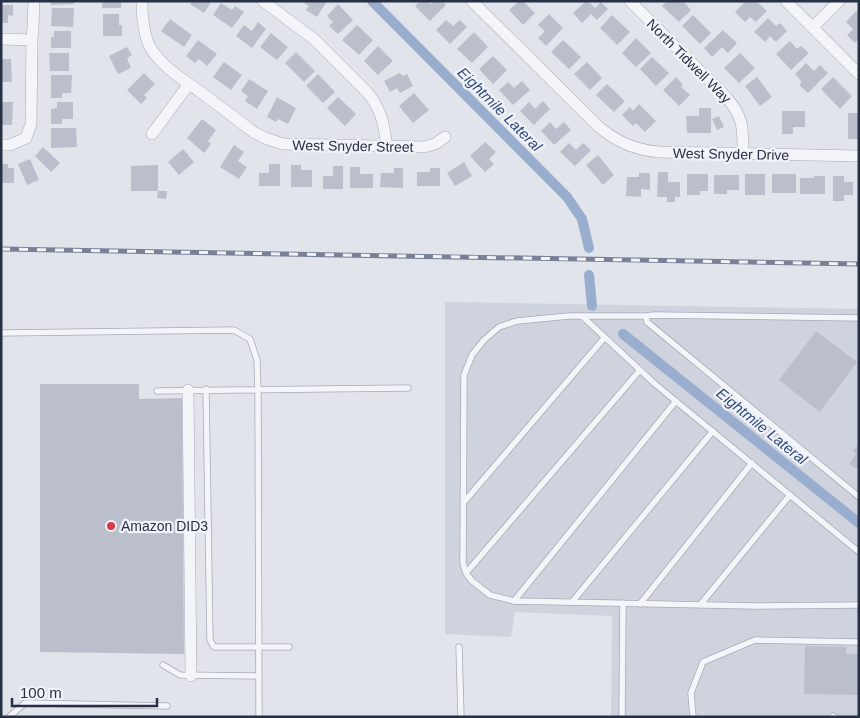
<svg xmlns="http://www.w3.org/2000/svg" width="860" height="718" viewBox="0 0 860 718" font-family="Helvetica,sans-serif">
  <style>
    .built { fill: #cfd3dd }
    .lines { fill: none; stroke-linecap: round; stroke-linejoin: round }
    .canal { stroke: #99aece; stroke-width: 10 }
    .building { fill: #bbbfcb }
    .lane-casing { stroke: #a5aab6; stroke-width: 7 }
    .street-casing { stroke: #a5aab6; stroke-width: 12 }
    .lane { stroke: #f4f5f9; stroke-width: 5.5 }
    .street { stroke: #f4f5f9; stroke-width: 11 }
    .rail-casing { stroke: #798196; stroke-width: 5 }
    .rail { stroke: #f1f3f8; stroke-width: 3; stroke-dasharray: 9; stroke-linecap: butt }
    .poi-dot { fill: #db3b45; stroke: #f1f3f8; stroke-width: 2 }
    .labels { text-anchor: middle; dominant-baseline: central; stroke-width: 4.5; stroke-linejoin: round; paint-order: stroke }
    .street-label { font-size: 14px; fill: #273044; stroke: #f1f3f8 }
    .poi-label { font-size: 14px; fill: #273044; stroke: #f1f3f8; text-anchor: start }
    .water-label { font-size: 15px; font-style: italic; fill: #2e4a7c; stroke: #f1f3f8 }
  </style>
  <rect width="100%" height="100%" fill="#e1e4eb"/>
  <path class="built" d="M445,302L859,309V717H611L612,616L515,612L511,637L445,634Z"/>
  <g class="lines">
    <path class="canal" d="M372,1L567,197L582,219L589,248
      M589,275L592,306
      M623,334L859,523"/>
  </g>
  <path class="building" d="M51,1H74V4L51,5Z
    M102,1H121V8H102Z
    M192,1H212L204,13L190,4Z
    M301,1H327L317,17L306,10L309,6Z
    M420,1H428L431,4L434,1H442L446,5L430,21L415,6Z
    M519,1H523L535,13L523,25L509,10Z
    M586,1H588L595,8L601,2L608,9L597,20L591,14L582,23L573,13Z
    M667,1H683L691,10L679,22L662,6Z
    M746,1H751L753,3L754,1H756L767,11L756,22L750,17L745,22L735,12Z
    M221,3L232,10L235,6L244,12L232,28L213,15Z
    M338,4L353,20L338,34L329,26L333,22L327,16Z
    M1,5H13V16L8,15V23H1Z
    M52,8H74L73,27L51,26Z
    M856,11L859,13V39L855,43L847,35L853,29L846,22Z
    M103,14H119V25H122V36H103Z
    M549,14L563,28L546,46L538,38L545,31L538,25Z
    M612,15L630,32L617,45L600,28Z
    M693,15L711,33L700,44L682,26Z
    M768,18L776,26L780,23L787,31L776,42L770,36L765,42L754,32Z
    M170,19L192,35L184,47L161,31Z
    M446,20L453,26L460,20L467,27L450,44L436,30Z
    M258,22L266,29L252,48L236,36L244,25L252,31Z
    M357,25L373,40L359,55L342,40Z
    M723,30L737,43L728,53L722,47L712,57L704,48Z
    M54,31H71V48H51V37H54Z
    M474,32L488,47L472,63L457,49Z
    M271,33L288,47L277,60L260,47Z
    M636,38L651,53L636,67L622,53Z
    M198,40L217,54L207,66L199,59L195,63L186,56Z
    M563,40L581,57L569,69L551,52Z
    M790,41L797,49L801,46L809,53L791,70L776,54Z
    M378,46L393,61L378,75L364,61Z
    M127,47L132,55L127,58L131,68L118,74L109,56Z
    M296,52L315,71L304,82L285,63Z
    M49,53H69V71H50Z
    M740,53L755,68L739,83L724,68Z
    M493,56L507,70L493,84L479,69Z
    M652,57L669,73L656,86L640,69Z
    M1,59H11L12,82H1Z
    M224,62L242,75L231,90L213,77Z
    M587,62L602,78L590,90L574,74Z
    M806,63L814,71L820,65L828,73L808,93L799,85L802,82L795,74Z
    M144,73L155,84L144,95L147,98L141,104L127,90Z
    M400,73L403,76L407,74L413,86L400,93L397,88L390,92L384,81Z
    M318,74L335,92L323,103L306,86Z
    M51,75H72L71,93H62V98H51Z
    M676,77L683,85L681,87L690,95L679,106L663,90Z
    M757,77L772,97L760,106L745,86Z
    M833,77L852,96L840,109L821,89Z
    M249,79L268,91L257,109L245,101L248,96L241,91Z
    M522,81L530,90L513,105L499,90L508,82L514,88Z
    M607,84L625,101L614,112L596,95Z
    M414,93L429,110L413,123L399,106Z
    M277,97L296,108L288,124L278,119L276,122L267,117Z
    M338,97L356,114L345,126L327,108Z
    M543,101L550,109L534,125L520,111L529,102L535,109Z
    M1,102H13L12,125H1Z
    M57,102H73V119H62V124H51V109L57,108Z
    M639,104L656,121L645,132L636,123L633,126L622,115L630,107L633,111Z
    M699,108H711V133H687L686,116H699Z
    M782,111H805V127H793V134H782Z
    M848,113H859V139H848Z
    M719,116L724,127L717,130L712,119Z
    M202,119L216,130L208,141L211,144L204,153L187,138Z
    M550,122L556,129L564,122L571,130L554,145L541,131Z
    M51,128H76L77,147L51,148Z
    M485,142L496,152L489,159L494,164L485,172L470,156Z
    M569,143L576,150L583,143L591,150L575,166L560,152Z
    M234,145L244,152L238,161L247,167L239,179L220,167Z
    M43,147L60,163L51,172L35,156Z
    M183,149L194,162L179,175L168,162Z
    M598,155L614,175L603,185L586,165Z
    M30,159L39,180L27,185L18,164Z
    M464,162L472,176L455,186L447,173Z
    M1,164H8V168H14V183H1Z
    M269,164H280V186H259V173H269Z
    M158,165V191H131V166Z
    M291,165H301V170H312V187H291Z
    M333,166H343V189H323V176H333Z
    M350,167H360V174H373V188H350Z
    M394,168H403V188L380,187L381,173H394Z
    M430,168H440V186H417V172H430Z
    M658,172H668V182H680V197H675V202H667V197H657Z
    M639,173H650V190L641,189V197L626,196L627,177H639Z
    M687,174H708V191H700V195H687Z
    M745,174H765V195H745Z
    M772,174H796V193H772Z
    M714,175H739V190H727V194H714Z
    M814,176H825V194H800V178H814Z
    M833,176H844V182H853V195H844V201H833Z
    M158,191H167L166,199L157,198Z
    M816,331L857,362L820,412L779,380Z
    M40,384H139V399L182,398L184,654L40,652Z
    M859,443V470L849,464L856,454L853,451Z
    M805,646L846,647V654H859V695L804,694Z"/>
  <g class="lines">
    <g class="lane-casing">
      <path id="lane" d="M582,316L655,384L859,552
        M646,316H569L517,321L499,327L484,340L472,355L464,375L463,563L466,573L472,581L490,595L514,601L754,606L859,605
        M859,318L654,315L646,316L647,322L859,497
        M1,333L234,330L250,339L257,360L258,389L259,717
        M206,389L210,640L214,647H289
        M157,391L408,388
        M464,502L605,337
        M466,573L640,370
        M514,601L676,401
        M572,602L713,431
        M640,604L752,463
        M700,605L790,495
        M459,647L461,717
        M163,665L180,675L259,676
        M9,717L25,703L167,706
        M622,717L623,603
        M693,717L691,693L703,662L755,640L859,642
        M833,717V716L835,717"/>
    </g>
    <g class="street-casing">
      <path id="street" d="M142,1C142,17 143,33 150,47C161,66 181,78 199,91C218,105 236,119 255,133L265,138L283,144L424,147L435,144L445,137
        M263,1L315,40L367,92C382,110 384,125 387,147
        M472,1L598,126C616,142 635,150 659,152L859,156
        M630,1L727,98C744,118 743,129 743,154
        M786,1L859,74
        M813,27L839,1
        M1,39L32,40
        M152,134L189,84
        M1,145H10L26,138L31,124L32,40L33,27L34,1
        M188,390L191,676"/>
    </g>
    <use href="#lane" class="lane"/>
    <use href="#street" class="street"/>
    <g class="rail-casing">
      <path id="rail" d="M1,249L859,264"/>
    </g>
    <use href="#rail" class="rail"/>
  </g>
  <circle class="poi-dot" cx="111" cy="526" r="5"/>
  <g class="labels">
    <g class="street-label">
      <text transform="translate(689 61) rotate(45)">North Tidwell Way</text>
      <text transform="translate(353 146) rotate(1)">West Snyder Street</text>
      <text transform="translate(731 154) rotate(1)">West Snyder Drive</text>
    </g>
    <g class="poi-label">
      <text x="121" y="526">Amazon DID3</text>
    </g>
    <g class="water-label">
      <text transform="translate(500 109) rotate(45)">Eightmile Lateral</text>
      <text transform="translate(762 426) rotate(39)">Eightmile Lateral</text>
    </g>
  </g>
  <rect width="860" height="718" fill="none" stroke="#273044" stroke-width="5"/>
  <path d="M12 698v8h145v-8" fill="none" stroke="#273044" stroke-width="2.5"/>
  <text x="20" y="698" font-size="15" fill="#273044" stroke="#f1f3f8" stroke-width="4" paint-order="stroke">100 m</text>
</svg>
